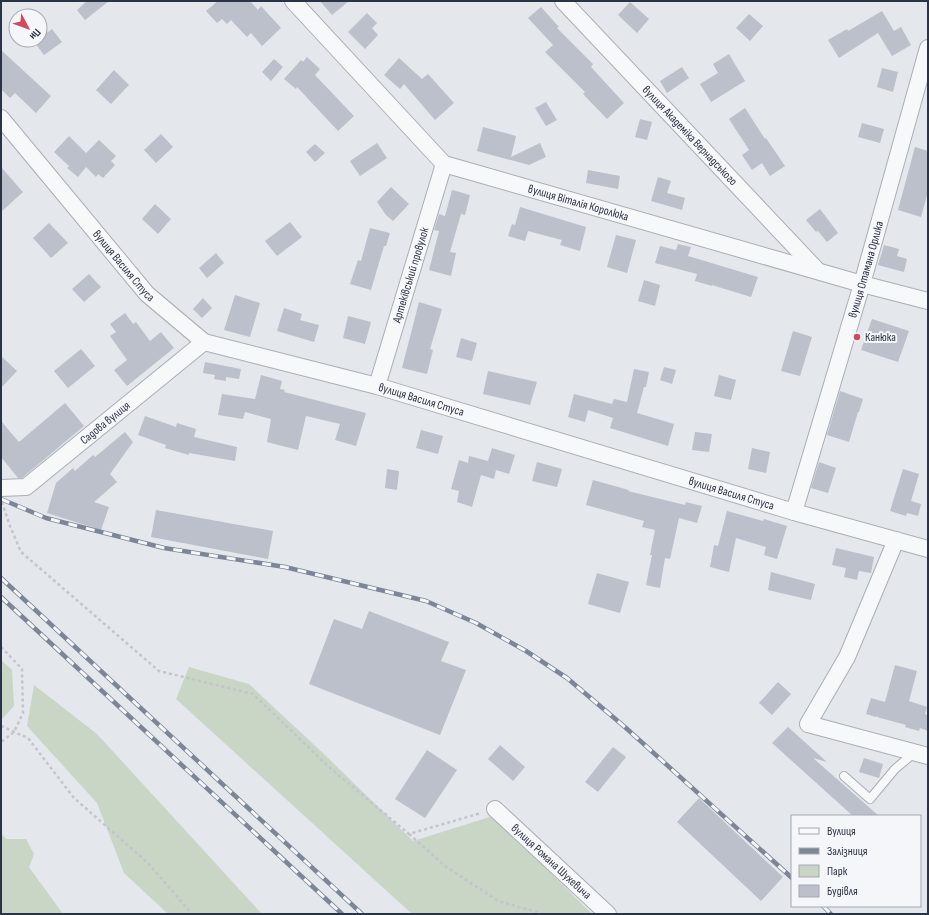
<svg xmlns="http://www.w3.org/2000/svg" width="929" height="915" viewBox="0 0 929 915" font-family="'Sofia Sans Condensed',sans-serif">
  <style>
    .green { fill: #c9d6c5 }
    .building { fill: #bbc0ca }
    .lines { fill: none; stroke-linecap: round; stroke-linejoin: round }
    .lane-casing { stroke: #a9aeb7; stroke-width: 10 }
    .street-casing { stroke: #a9aeb7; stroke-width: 18 }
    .path { stroke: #c2c5cb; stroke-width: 2.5; stroke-dasharray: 3 3; stroke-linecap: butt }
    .lane { stroke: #f7f8fa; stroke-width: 8 }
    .street { stroke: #f7f8fa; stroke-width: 16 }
    .rail-casing { stroke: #7d8696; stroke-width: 4.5 }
    .rail { stroke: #f4f6f9; stroke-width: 3; stroke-dasharray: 9; stroke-linecap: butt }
    .poi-dot { fill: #d1495b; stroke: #f4f6f9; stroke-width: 1.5 }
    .labels { text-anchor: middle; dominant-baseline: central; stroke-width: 4; stroke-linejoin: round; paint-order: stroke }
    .street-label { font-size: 12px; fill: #2b3445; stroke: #f4f6f9 }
    .poi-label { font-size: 12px; fill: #2b3445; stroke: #f4f6f9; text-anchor: start }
  </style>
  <rect width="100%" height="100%" fill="#e4e7ec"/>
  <path class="green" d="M1,660L12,670L14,706L1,720Z
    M189,667L249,684L325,755L413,841L493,816L592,914H412L176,699Z
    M34,685L97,734L262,914H168L124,873L97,803L27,726Z
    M1,833L6,839H26L34,854L29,867L63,914H1Z"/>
  <path class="building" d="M87,1H109L85,20L77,10Z
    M218,1H250L258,10L261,6L281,28L262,46L251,33L247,37L231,20L227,24L222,19L217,23L206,11Z
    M320,1H349L332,15Z
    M630,2L649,19L637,33L618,15Z
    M541,7L559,27L557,28L593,64L591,67L624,103L607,119L583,94L585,92L545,52L553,45L528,18Z
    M882,11L894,31L901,27L911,45L892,56L878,33L839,58L828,40L847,29L848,31Z
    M367,13L377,23L372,28L378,35L365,49L348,32Z
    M749,14L763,26L750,41L736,28Z
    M52,29L62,42L44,55L35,43L40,40V38Z
    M1,50L51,96L36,113L15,93L10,98L1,89Z
    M729,54L745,81L711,102L700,84L718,73L713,64Z
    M307,57L320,69L315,75L354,116L338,131L297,87L296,89L284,79L301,60L303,62Z
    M399,58L422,79L428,74L454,103L435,120L404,84L400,89L384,75Z
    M274,59L283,67L271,81L262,72Z
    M682,67L689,78L667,93L660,81Z
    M882,68L898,72L893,92L877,87Z
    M114,70L129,85L111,104L96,90Z
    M546,102L557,120L546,126L535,108Z
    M745,108L765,139L766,138L785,166L770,176L762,163L752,170L742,155L749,150L729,119Z
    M640,119L652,122L647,140L635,137Z
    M862,123L884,129L880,143L858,137Z
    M483,127L516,136L511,157L540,143L546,157L529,165L477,151Z
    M161,134L173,147L156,163L144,150Z
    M69,136L86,153L99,140L116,156L111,161L115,165L103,178L98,174L96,177L86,167L78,177L67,168L69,166L54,152Z
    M377,143L387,158L360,176L350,161Z
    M315,144L325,153L315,162L306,152Z
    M915,147L928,151V192L921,217L898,210Z
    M1,167L23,192L1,212Z
    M588,170L620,176L618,189L586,183Z
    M658,177L671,181L667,193L685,198L682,210L651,201Z
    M391,187L409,204L393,221L386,215L377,202Z
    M452,190L470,195L465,215L461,214L450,252L456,253L451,276L429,270L439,231L434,230L439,214L445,216Z
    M155,204L171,219L158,234L142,219Z
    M520,207L586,227L580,251L560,245L562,240L528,231L525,241L508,236L512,224L515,225Z
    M820,209L838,233L827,242L818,231L816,232L806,220Z
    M290,222L302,237L277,256L265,241Z
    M49,223L68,243L51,258L33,238Z
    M370,228L390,233L386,246H384L371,290L350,284L358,260L361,261Z
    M616,235L636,240L627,273L607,267Z
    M678,244L691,247L688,256L758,277L751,297L712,285V286L695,281L697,274L655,263L660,246L676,250Z
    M884,245L899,249L897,256L907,259L904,272L878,265Z
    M216,253L224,263L207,278L199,268Z
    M89,274L101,287L84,302L72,289Z
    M644,280L660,285L655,306L638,301Z
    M235,295L260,303L250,337L224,330Z
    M203,298L212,308L202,318L193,309Z
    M419,302L442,309L430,349L433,350L427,374L402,368Z
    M284,308L302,314L300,320L319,325L314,342L277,331Z
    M125,313L133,324L136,322L150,341L161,332L174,348L127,386L114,370L127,360L110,336L116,332L110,324Z
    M348,316L371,322L365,344L343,338Z
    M872,319L909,331L898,362L861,350Z
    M793,331L812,337L800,376L781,371Z
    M461,338L477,343L472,361L456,357Z
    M81,349L95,366L68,388L54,371Z
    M1,356L17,371L1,388Z
    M205,362L241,369L239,379L226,377V381L214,379L215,375L203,373Z
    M664,367L676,370L672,384L660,380Z
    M634,369L649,372L646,387H644L637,413L674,424L668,446L610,428L613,418L588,410L585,422L568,417L574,394L612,404L614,399L627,402Z
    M488,371L537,382L530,405L483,394Z
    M261,375L282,381L280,389L285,390L284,392L366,413L356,446L335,440L340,424L306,416L298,450L267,442L271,419L245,412L243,419L218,415L222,394L255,399Z
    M719,375L736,380L731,400L714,396Z
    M840,391L863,399L859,412H858L849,442L827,435Z
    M65,403L84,426L22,478H18L1,457V421L19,442Z
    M145,416L176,427L177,423L196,429L194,437L237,447L235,461L189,453V455L165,448L166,445L138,435Z
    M421,430L443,436L438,454L416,448Z
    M125,432L133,442L110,474L117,482L94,502L109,507L101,530L47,513L56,483L73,468L75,471L93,455L95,457Z
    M695,432L712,434L709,452L692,450Z
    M492,448L515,455L509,474L496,470L494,479L481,475L472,507L457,502L459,491L451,489L459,460L468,463L469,456L488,461Z
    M752,448L770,452L766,473L748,469Z
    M537,462L562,469L557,487L532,481Z
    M819,462L836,468L828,493L811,488Z
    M387,469L399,471L397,490L385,488Z
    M903,469L919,474L911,501L921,504L918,516L907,513L906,516L890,511Z
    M593,480L629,490L628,491L685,505L686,502L702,506L697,523L679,518L670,559L665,558L660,588L646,585L652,555H650L655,530L642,527L644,521L586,505Z
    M156,510L273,531L268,559L151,537Z
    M727,511L763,521L764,519L787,526L777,559L764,555L766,547L736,538L729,572L710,567L714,545L718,546Z
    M836,548L874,557L871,573L859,571L857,580L844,577L846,568L832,565Z
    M771,572L815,584L811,600L768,590Z
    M597,573L629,582L620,613L588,604Z
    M369,611L449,642L441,661L466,670L440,735L309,684L334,619L362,629Z
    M895,665L917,671L909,701L927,707L925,714L928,715V731L920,728L919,731L905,727L906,725L877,717L878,715L876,717L866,714L871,698L885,702Z
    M778,682L791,694L772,715L759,703Z
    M788,727L827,762L813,758L879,816H853L772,743Z
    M500,745L525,767L513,781L488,759Z
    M613,747L626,757L598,792L585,782Z
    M427,750L457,770L425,818L395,799Z
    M864,758L883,764L879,778L859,772Z
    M699,798L783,877L761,901L677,822Z"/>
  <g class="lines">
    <g class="lane-casing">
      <path id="lane" d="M844,776L870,799L895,769L914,753"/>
    </g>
    <g class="street-casing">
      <g id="street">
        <path id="s1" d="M293,1L444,164L862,284L928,301"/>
        <path id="s2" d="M563,1L816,269"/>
        <path id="s3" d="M1,118L147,294L204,342L377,386L794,512L928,549"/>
        <path id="s4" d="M377,386L444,164"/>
        <path id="s5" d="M1,488L26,487L204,342"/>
        <path id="s6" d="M794,512L862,284L928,48"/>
        <path d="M896,540L847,657L808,724L928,756"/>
        <path id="s7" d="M495,809L608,914"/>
      </g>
    </g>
    <path class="path" d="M2,502L10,526L21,552L159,671L253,694L329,767L409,834L481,813
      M1,647L22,669L23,713L14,732L1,742
      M1,726L28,738L74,798L148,863L192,914
      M409,834L445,866L498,901L544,914"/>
    <use href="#lane" class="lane"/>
    <use href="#street" class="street"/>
    <g class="rail-casing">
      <path id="rail" d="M1,499L46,518L164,548L285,567L426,601L476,623L526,651L567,678L626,728L792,878
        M1,578L362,914
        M1,597L342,914
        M823,906L831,914"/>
    </g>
    <use href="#rail" class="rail"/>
  </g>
  <circle class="poi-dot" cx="857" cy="337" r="4"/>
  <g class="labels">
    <g class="street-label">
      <text stroke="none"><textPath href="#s2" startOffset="185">вулиця Академіка Вернадського</textPath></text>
      <text stroke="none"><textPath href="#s1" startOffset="362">вулиця Віталія Королюка</textPath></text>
      <text stroke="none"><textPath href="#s3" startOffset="192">вулиця Василя Стуса</textPath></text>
      <text stroke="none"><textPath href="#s6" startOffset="253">вулиця Отамана Орлика</textPath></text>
      <text stroke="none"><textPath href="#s4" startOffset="116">Артеківський провулок</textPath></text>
      <text stroke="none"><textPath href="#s3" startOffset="528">вулиця Василя Стуса</textPath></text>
      <text stroke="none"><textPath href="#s5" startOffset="127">Садова вулиця</textPath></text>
      <text stroke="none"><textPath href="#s3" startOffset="852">вулиця Василя Стуса</textPath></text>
      <text stroke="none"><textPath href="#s7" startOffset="77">вулиця Романа Шухевича</textPath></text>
    </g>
    <g class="poi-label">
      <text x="865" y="337">Канюка</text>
    </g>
  </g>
  <rect width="929" height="915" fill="none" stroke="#2b3445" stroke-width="4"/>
  <rect x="791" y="815" width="130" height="92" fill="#f4f6f9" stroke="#a4a8b1"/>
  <rect x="799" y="828" width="20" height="6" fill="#f7f8fa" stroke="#a4a8b1"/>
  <text x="827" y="835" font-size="12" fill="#2b3445">Вулиця</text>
  <rect x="799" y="848" width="20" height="6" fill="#7d8696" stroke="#a4a8b1"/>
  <text x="827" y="855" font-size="12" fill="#2b3445">Залізниця</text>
  <rect x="799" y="865" width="20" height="12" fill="#c9d6c5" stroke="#a4a8b1"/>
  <text x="827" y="875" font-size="12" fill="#2b3445">Парк</text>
  <rect x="799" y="885" width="20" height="12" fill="#bbc0ca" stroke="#a4a8b1"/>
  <text x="827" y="895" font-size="12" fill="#2b3445">Будівля</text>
  <g transform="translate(28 28) rotate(131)"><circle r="19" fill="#f4f6f9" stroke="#a4a8b1"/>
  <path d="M0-3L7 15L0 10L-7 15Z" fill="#d1495b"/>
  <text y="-6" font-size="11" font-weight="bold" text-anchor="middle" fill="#2b3445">Пн</text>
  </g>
</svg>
